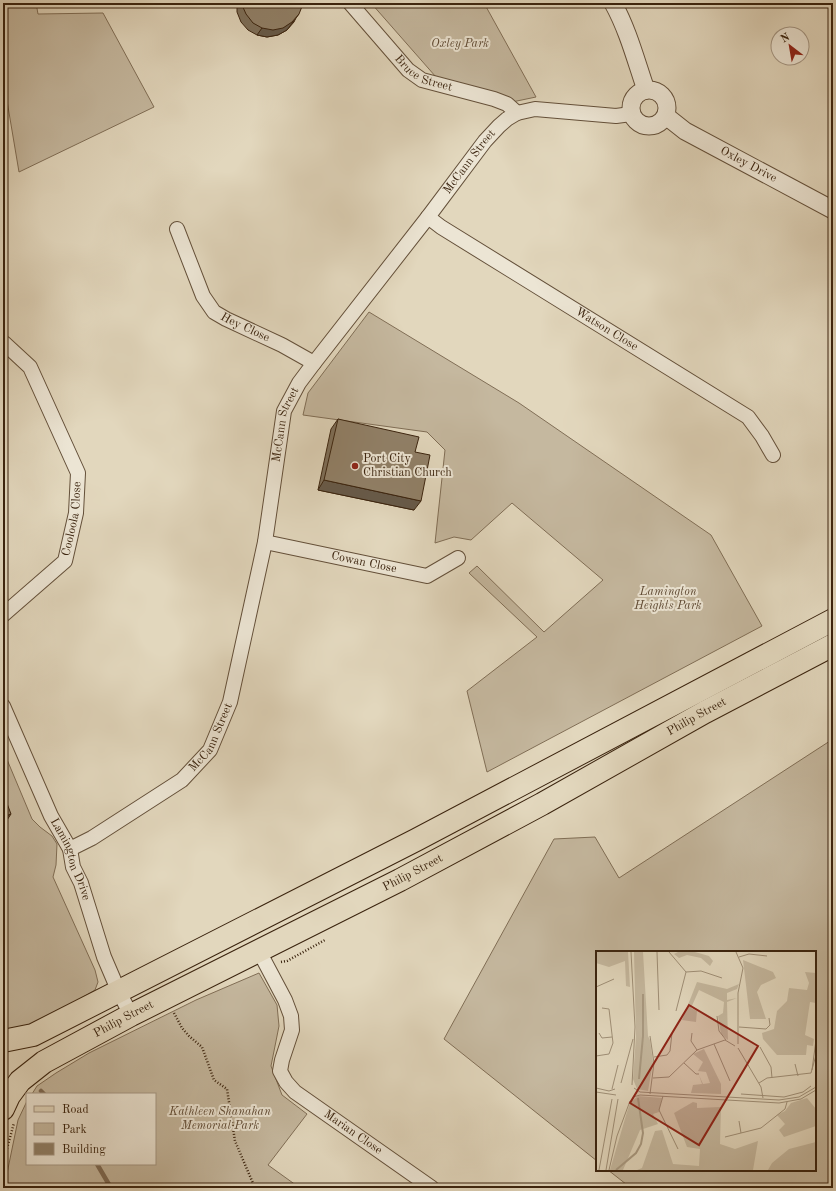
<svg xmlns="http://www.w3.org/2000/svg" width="836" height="1191" viewBox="0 0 836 1191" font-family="'Old Standard TT',serif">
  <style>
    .green { fill: #c5b89f; stroke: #806e56 }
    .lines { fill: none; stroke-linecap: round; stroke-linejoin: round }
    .stream { stroke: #7d6a54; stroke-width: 4.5 }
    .minor-casing { stroke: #64503a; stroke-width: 16 }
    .tertiary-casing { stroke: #64503a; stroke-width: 19 }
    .primary-casing { stroke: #3a230e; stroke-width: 24 }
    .path { stroke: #3a230e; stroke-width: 2.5; stroke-dasharray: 1 2; stroke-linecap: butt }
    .minor { stroke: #ece5d4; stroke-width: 14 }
    .tertiary { stroke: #ece5d4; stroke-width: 17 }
    .primary { stroke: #e2d7bd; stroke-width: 22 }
    .wall { fill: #7d6f5a; stroke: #3a230e }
    .shaded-wall { fill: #665a4a; stroke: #3a230e }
    .building { fill: #918169; stroke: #3a230e }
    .poi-dot { fill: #8f2418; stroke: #ece5d4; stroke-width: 1.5 }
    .labels { text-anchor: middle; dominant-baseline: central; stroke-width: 4; stroke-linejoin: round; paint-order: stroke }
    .park-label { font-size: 12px; font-style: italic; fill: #5d4832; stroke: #ece5d4 }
    .street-label { font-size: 12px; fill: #3a230e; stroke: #ece5d4 }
    .poi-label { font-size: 12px; fill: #3a230e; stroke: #ece5d4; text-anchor: start }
    .inset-river { fill: none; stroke: #a99a82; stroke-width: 2 }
    .inset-road { fill: none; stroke: #9f8f77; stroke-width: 1 }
    .view { fill: #8f2418; fill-opacity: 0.15; stroke: #8f2418; stroke-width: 2 }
    .inset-edge { fill: none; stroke: #3a230e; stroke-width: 2 }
  </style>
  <rect width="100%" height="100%" fill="#e2d7bd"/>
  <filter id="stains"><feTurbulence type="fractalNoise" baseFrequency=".005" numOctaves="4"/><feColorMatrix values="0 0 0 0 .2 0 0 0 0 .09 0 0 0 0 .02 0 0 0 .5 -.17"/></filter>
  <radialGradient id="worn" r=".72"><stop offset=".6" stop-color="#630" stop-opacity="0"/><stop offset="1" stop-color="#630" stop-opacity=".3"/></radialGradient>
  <path class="green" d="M3,3H36L38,14L103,13L154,107L19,172L3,77Z
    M371,3H484L536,97L512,102L443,85Z
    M369,312L519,403L711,535L762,626L487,772L467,691L537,637L469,573L477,566L544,632L603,580L512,503L471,540L454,537L435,543L445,450L427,432L303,415L308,393Z
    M833,739V1188H631L608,1170H815V952H597V1161L444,1039L554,839L595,837L619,878Z
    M3,750L32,819L40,827L52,836L57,844L56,865L53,877L95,970L98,982L95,990L56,1013L34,1024L3,1032Z
    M259,973L277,1005L279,1026L271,1066L282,1095L307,1114L268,1165L300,1188H4L18,1120L27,1101V1164H155V1094H32L37,1086L56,1073L89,1053L196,1000Z"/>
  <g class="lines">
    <path class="stream" d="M41,1091L44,1094
      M97,1164L111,1188"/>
    <g class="minor-casing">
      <g id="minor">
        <path id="s1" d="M350,3L408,70L422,80L494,99L507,104L517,113"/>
        <path id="s2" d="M428,217L441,227L748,417L762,436L773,455"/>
        <path id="s3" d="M177,229L203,296L214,312L226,319L282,345L314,363"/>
        <path id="s4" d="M265,542L427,576L458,558"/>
        <path id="s5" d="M3,615L65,561L76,513L78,473L30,367L4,343"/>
        <path id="s6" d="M3,706L51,816L70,849L73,867L81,883L104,957L119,992L131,1015"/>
        <path id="s7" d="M70,849L92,838L182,780L210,750L230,702L265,542L284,411L299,383L314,363L428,217L485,141L499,126L507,119L517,113L535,109L616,116L631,114"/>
        <path id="s8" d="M259,951L285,1000L291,1016L292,1030L282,1060L280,1071L286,1082L295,1092L432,1188"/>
      </g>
    </g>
    <g class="tertiary-casing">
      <g id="tertiary">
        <path d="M613,3C628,30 636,61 646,90"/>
        <circle cx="649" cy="108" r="18"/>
        <path id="s9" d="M666,116L685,131L833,210"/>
      </g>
    </g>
    <g class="primary-casing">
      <g id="primary">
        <path d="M3,1041L33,1035L416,840L833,620"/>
        <path id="s10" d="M3,1109L9,1096L20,1081L44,1062L131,1015L400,880L542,804L705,712L833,645"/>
      </g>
    </g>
    <path class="path" d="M281,962L287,961L325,940
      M174,1013L182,1028L189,1036L202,1047L214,1080L227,1089L235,1141L255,1188
      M3,1163L14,1123"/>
    <use href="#minor" class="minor"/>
    <use href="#tertiary" class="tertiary"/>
    <use href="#primary" class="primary"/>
  </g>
  <path class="wall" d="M237,3H303L294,22L287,30L278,35L267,37L257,35L248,30L241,22L237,12Z
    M338,419L415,452L414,510L318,490L331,429Z"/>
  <path class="shaded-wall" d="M299,14L287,30L278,35L267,37L257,35L262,28Z
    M324,480L421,501L414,510L318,490Z
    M11,814L7,820L3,822V817Z"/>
  <path class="building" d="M242,3H303V4L299,14L292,22L283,28L273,30L262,28L253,23L246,14L242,5Z
    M338,419L419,437L415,452L430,455L421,501L324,480Z
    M3,793L11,814L3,817Z"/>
  <circle class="poi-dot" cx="355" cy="466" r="4"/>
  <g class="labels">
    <g class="park-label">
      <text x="460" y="44">Oxley Park</text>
      <text x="668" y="592">Lamington<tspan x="668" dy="14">Heights Park</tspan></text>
      <text x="220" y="1112">Kathleen Shanahan<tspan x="220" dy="14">Memorial Park</tspan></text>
    </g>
    <g class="street-label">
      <text stroke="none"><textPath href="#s1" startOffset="104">Bruce Street</textPath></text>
      <text stroke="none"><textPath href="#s7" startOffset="832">McCann Street</textPath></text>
      <text stroke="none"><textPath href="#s9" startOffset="96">Oxley Drive</textPath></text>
      <text stroke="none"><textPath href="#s3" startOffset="126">Hey Close</textPath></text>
      <text stroke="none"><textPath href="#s2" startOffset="211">Watson Close</textPath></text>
      <text stroke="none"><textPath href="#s7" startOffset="508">McCann Street</textPath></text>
      <text stroke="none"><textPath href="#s5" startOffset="125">Cooloola Close</textPath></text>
      <text stroke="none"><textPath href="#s4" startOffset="101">Cowan Close</textPath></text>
      <text stroke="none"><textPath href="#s10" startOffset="802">Philip Street</textPath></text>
      <text stroke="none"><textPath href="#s7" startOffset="184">McCann Street</textPath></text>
      <text stroke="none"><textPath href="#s6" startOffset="168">Lamington Drive</textPath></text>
      <text stroke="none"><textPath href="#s10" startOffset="478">Philip Street</textPath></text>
      <text stroke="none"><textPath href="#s10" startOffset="154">Philip Street</textPath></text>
      <text stroke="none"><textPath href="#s8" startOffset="226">Marian Close</textPath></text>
    </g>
    <g class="poi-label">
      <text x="363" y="459">Port City<tspan x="363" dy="14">Christian Church</tspan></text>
    </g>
  </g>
  <g transform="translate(596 951)">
    <rect width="220" height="220" fill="#e2d7bd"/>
    <path d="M0,1H32L34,36L30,35L29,10L13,16L0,12ZM38,1H47L52,85L54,89L57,111L52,140L41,138L37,128L40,85ZM82,1H99L113,5L117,10L114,15L105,7L91,4L83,7L78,3ZM147,9L177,21L180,27L165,34L161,41L170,68H154ZM209,21L220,22V52L214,51L209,84L218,88L217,95L211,94L210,104H181L167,88L166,82L178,78L181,60L191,50L193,37L211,39L213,32ZM101,31L131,38L143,33L141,38L131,42V49L141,47L131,51L132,89L125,83L122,65L127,62L128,51L103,39L95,57L101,60L100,71L86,69ZM108,98L125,133V143L95,142L97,134L106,133L103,124L107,133L114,132L110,121L102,120L107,111L97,103ZM42,145L66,147L63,161L57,163L62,173L44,179L27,219H14L31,161L34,152ZM211,147L220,158V175L188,186L183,179L189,173L181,164L189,160L195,152ZM97,151L101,152V157L125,156L124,193L139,198L162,190L157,219H41L46,217L59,180L66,179L77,213L103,215L104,198L91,196L78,162ZM220,191V219H172L176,212L193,198Z" fill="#c5b89f"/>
    <path class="inset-river" d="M43,128L47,85V43M20,219L40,202L45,193L47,182L42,147"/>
    <path class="inset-road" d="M35,1L39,76L36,134M61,1L63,59M73,1L90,21L80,60M140,1L147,17L142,42V93M143,6L153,3L171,5M90,21L105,20L126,27M0,36L18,28M121,65L123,80L130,89M143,76L170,78L174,74L173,67M3,82L6,87L16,86M96,82L95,90L101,99M118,93L134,130M164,96L175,116L176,127M142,97L165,136L167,147M0,105L13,103L17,92L13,58L6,57M58,106L71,104L74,100L76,82M88,112L100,123H103M199,113L202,125M216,119L220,89M57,127L73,126L101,99L129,89L139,95M25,132L37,88M163,132L171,127L215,122L220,104M0,137L13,140L19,138M38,137L44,141L183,149L203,146L220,136M16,138L22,114M0,141L20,144M54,143L58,112L54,85M145,143L188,146L207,141L215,135M67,145L63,159L82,198M37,146L44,144L183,152L205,148L220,139M143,170L145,182M129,186L165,177L189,158L191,151M3,219L16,148M10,219L22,148M13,219L21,185L34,150"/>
    <path class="view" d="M93,54L162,95L103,194L34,152Z"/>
    <rect width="220" height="220" class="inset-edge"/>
  </g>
  <rect width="836" height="1191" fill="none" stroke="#e2d7bd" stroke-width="16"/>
  <rect x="4" y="4" width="828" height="1183" fill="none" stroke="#3a230e" stroke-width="2"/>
  <rect x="8" y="8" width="820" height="1175" fill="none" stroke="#3a230e"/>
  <rect x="26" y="1093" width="130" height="72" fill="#ece5d4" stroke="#a59785"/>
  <rect x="34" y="1106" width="20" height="6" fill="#e2d7bd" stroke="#a59785"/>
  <text x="62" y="1113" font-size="12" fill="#3a230e">Road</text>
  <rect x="34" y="1123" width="20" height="12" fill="#c5b89f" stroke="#a59785"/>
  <text x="62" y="1133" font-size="12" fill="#3a230e">Park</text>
  <rect x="34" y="1143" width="20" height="12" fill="#918169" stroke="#a59785"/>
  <text x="62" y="1153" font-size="12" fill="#3a230e">Building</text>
  <g transform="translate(790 46) rotate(329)"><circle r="19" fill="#ece5d4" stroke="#a59785"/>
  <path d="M0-3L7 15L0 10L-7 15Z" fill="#8f2418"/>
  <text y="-6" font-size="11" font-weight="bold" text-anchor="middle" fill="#3a230e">N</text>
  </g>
  <rect width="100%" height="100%" filter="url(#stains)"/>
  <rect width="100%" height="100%" fill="url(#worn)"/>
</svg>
